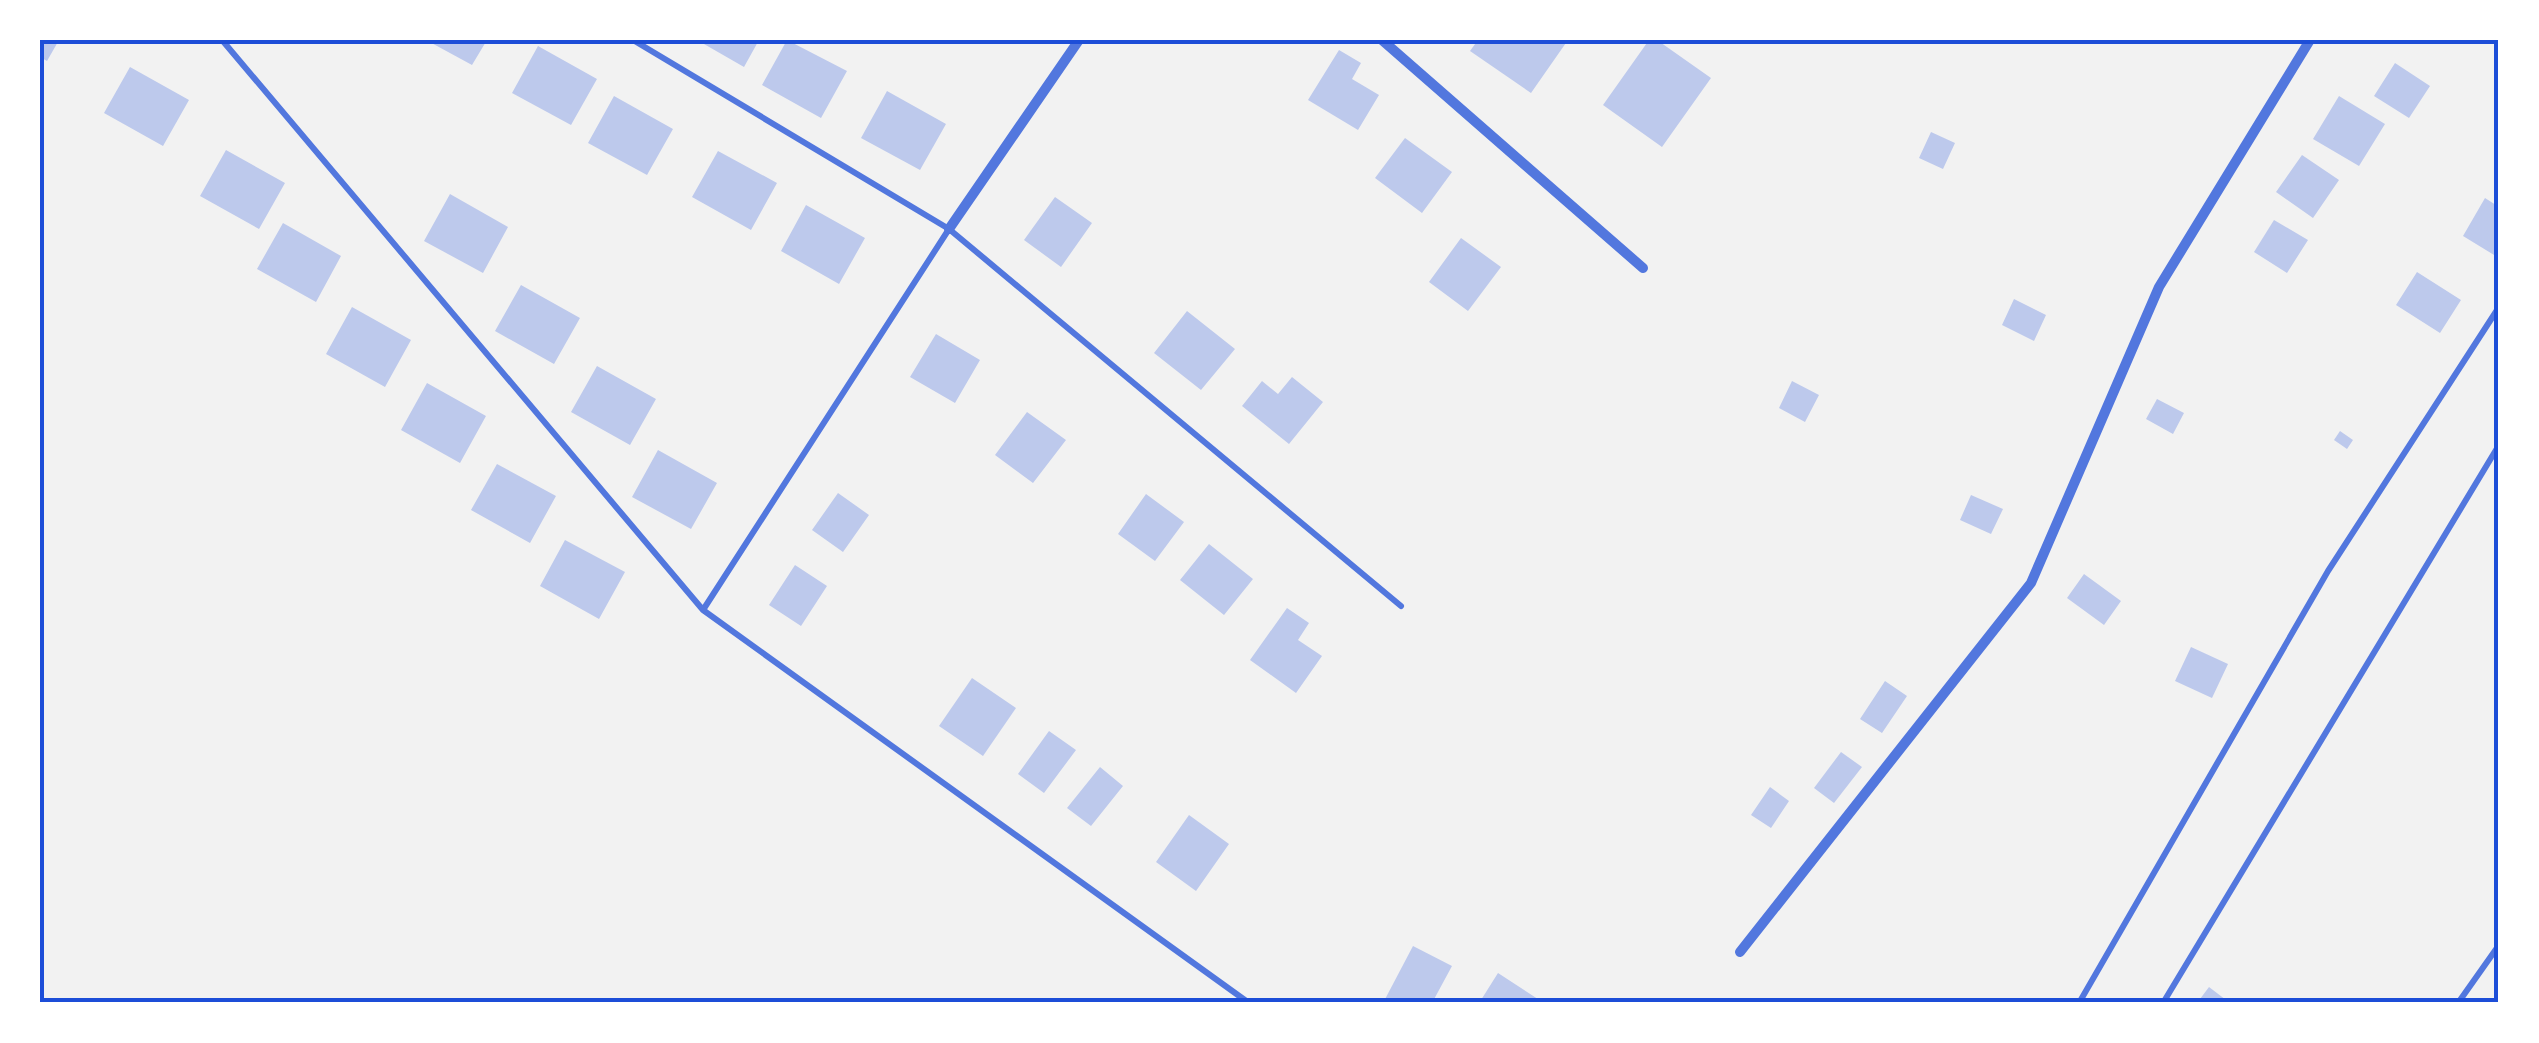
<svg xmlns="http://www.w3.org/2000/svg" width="2539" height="1043" viewBox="0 0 2539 1043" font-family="'Sofia Sans Condensed',sans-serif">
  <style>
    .building { fill: #bdc9ec }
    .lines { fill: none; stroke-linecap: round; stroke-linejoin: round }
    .service { stroke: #5277de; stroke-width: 6 }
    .minor { stroke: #5277de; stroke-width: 10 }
    .neatline { fill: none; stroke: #1d4ed8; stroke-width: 4 }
  </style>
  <rect width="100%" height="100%" fill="#f2f2f2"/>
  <path class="building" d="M40,40H59L47,61L40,57Z
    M426,40H487L472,65Z
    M697,40H759L744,67Z
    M787,40L847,71L821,118L762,85Z
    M1478,40H1568L1531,93L1470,51Z
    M1649,40H1657L1711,78L1662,147L1603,105Z
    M538,46L597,79L571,125L512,93Z
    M1339,50L1361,63L1352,79L1379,95L1358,130L1308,100Z
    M2395,63L2430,86L2409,118L2374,96Z
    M130,67L189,100L163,146L104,113Z
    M887,91L946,124L920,170L861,138Z
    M614,96L673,129L647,175L588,143Z
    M2339,96L2385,124L2359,166L2313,139Z
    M1931,132L1955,143L1943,169L1919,158Z
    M1405,138L1452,172L1422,213L1375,178Z
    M226,150L285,183L259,229L200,196Z
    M718,151L777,183L751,230L692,197Z
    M2302,155L2339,180L2313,218L2276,192Z
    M450,194L508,227L483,273L424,241Z
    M1055,197L1092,223L1061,267L1024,240Z
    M2485,198L2499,207V258L2463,236Z
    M806,205L865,238L839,284L781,251Z
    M2274,220L2308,240L2287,273L2254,252Z
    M283,223L341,256L316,302L257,269Z
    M1461,238L1501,267L1468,311L1429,282Z
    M2417,272L2461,300L2440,333L2396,305Z
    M521,285L580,318L554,364L495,331Z
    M2014,299L2046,315L2034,341L2002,325Z
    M352,307L411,340L385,387L326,354Z
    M1187,311L1235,349L1201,390L1154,353Z
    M936,334L980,360L955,403L910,377Z
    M597,366L656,399L630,445L571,412Z
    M1292,377L1323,402L1289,444L1242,406L1262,381L1278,394Z
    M1792,381L1819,395L1805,422L1779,408Z
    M427,383L486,416L460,463L401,430Z
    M2157,399L2184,413L2173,434L2146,419Z
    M1027,412L1066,440L1033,483L995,455Z
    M2340,431L2353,440L2347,449L2334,440Z
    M658,450L717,483L691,529L632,497Z
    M497,464L556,496L530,543L471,510Z
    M838,493L869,515L843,552L812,530Z
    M1146,494L1184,522L1155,561L1118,534Z
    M1971,495L2003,509L1991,534L1960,520Z
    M565,540L625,572L599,619L540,586Z
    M1209,544L1253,579L1224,615L1180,580Z
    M795,565L827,586L801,626L769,605Z
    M2084,574L2121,601L2104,625L2067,598Z
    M1287,608L1309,623L1298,640L1322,656L1296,693L1250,660Z
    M2191,647L2228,664L2212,698L2175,681Z
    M972,678L1016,708L983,756L939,726Z
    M1885,681L1907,696L1882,733L1860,719Z
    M1049,731L1076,750L1044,793L1018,774Z
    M1841,752L1862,767L1834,803L1814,788Z
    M1100,767L1123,786L1091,826L1067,808Z
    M1770,787L1789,801L1771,828L1751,815Z
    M1189,815L1229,844L1196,891L1156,862Z
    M1413,946L1452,966L1432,1003H1383Z
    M1498,973L1544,1003H1486L1481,1000Z
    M2209,987L2230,1003H2197Z"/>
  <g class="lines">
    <path class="service" d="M222,40L703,610L1249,1003
      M633,40L949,229L1401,606
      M703,610L949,229
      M2079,1003L2328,571L2499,307
      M2163,1003L2499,445
      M2458,1003L2499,945"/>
    <path class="minor" d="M1382,40L1643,268
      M949,229L1079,40
      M1740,952L2031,583L2159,287L2310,40"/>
  </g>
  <rect width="2539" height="1043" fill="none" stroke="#ffffff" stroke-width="85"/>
  <rect x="42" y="42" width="2454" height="958" class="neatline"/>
</svg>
